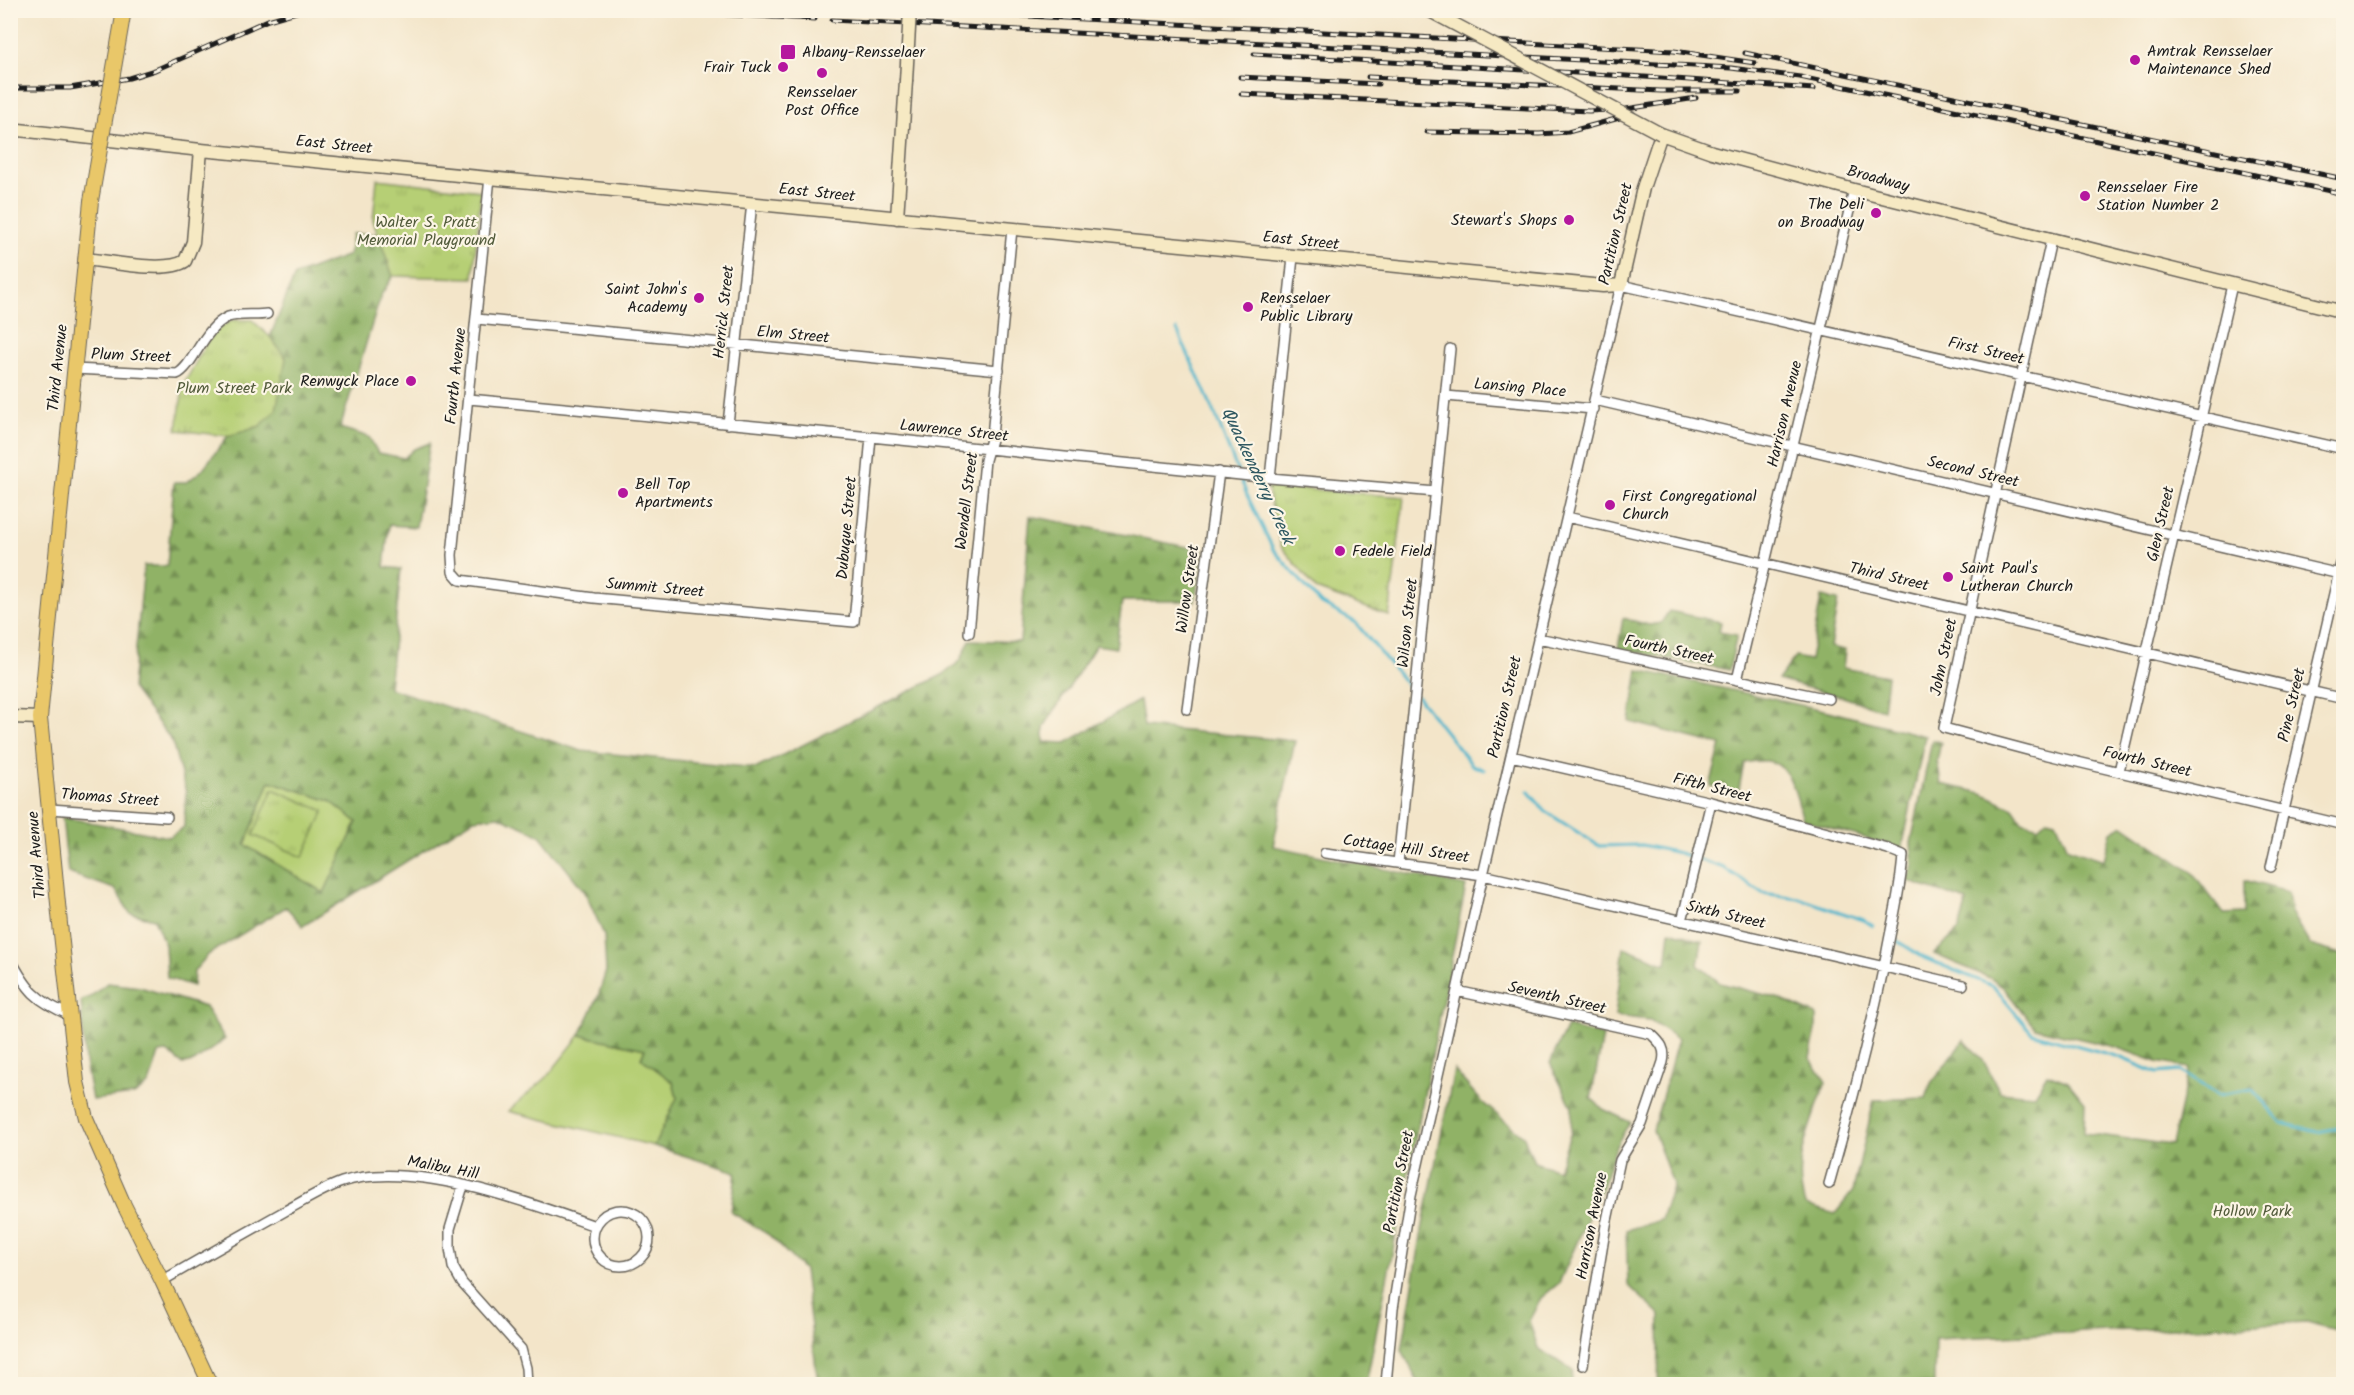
<svg xmlns="http://www.w3.org/2000/svg" width="2354" height="1395" viewBox="0 0 2354 1395" font-family="Kalam,sans-serif">
  <style>
    .grass { fill: #b6cf74; stroke: #697648; stroke-width: 1.5 }
    .forest { fill: url(#forest-firs); stroke: #566741; stroke-width: 1.5; fill-rule: evenodd }
    .park { fill: url(#park-tufts); stroke: #697648; stroke-width: 1.5 }
    .lines { fill: none; stroke-linecap: round; stroke-linejoin: round }
    .stream { stroke: #4eb5cc; stroke-width: 3 }
    .street-casing { stroke: #676259; stroke-width: 12 }
    .secondary-casing { stroke: #676259; stroke-width: 15 }
    .primary-casing { stroke: #676259; stroke-width: 16 }
    .street { stroke: #fff; stroke-width: 9 }
    .secondary { stroke: #f6e9c3; stroke-width: 12 }
    .primary { stroke: #e9c769; stroke-width: 14 }
    .rail-casing { stroke: #1c1c1c; stroke-width: 5 }
    .rail { stroke: #fcf5e5; stroke-width: 3; stroke-dasharray: 9; stroke-linecap: butt }
    .secondary-bridge-casing { stroke: #676259; stroke-width: 15; stroke-linecap: butt }
    .primary-bridge-casing { stroke: #676259; stroke-width: 16; stroke-linecap: butt }
    .secondary-bridge { stroke: #f6e9c3; stroke-width: 12 }
    .primary-bridge { stroke: #e9c769; stroke-width: 14 }
    .poi-dot { fill: #b5179e; stroke: #fcf5e5; stroke-width: 2 }
    .labels { text-anchor: middle; dominant-baseline: central; stroke-width: 4.5; stroke-linejoin: round; paint-order: stroke }
    .poi-label { font-size: 16px; fill: #1c1c1c; stroke: #fcf5e5; text-anchor: start }
    .street-label { font-size: 16px; fill: #1c1c1c; stroke: #fcf5e5 }
    .park-label { font-size: 16px; fill: #525b3b; stroke: #fcf5e5 }
    .water-label { font-size: 18px; font-style: italic; fill: #305962; stroke: #fcf5e5 }
  </style>
  <defs>
    <pattern id="forest-firs" width="22" height="20" patternUnits="userSpaceOnUse" patternTransform="scale(1.5)"><rect width="22" height="20" fill="#90b266"/><path d="M5 1l3.5 6h-7zM16 11l3.5 6h-7z" fill="#759053"/></pattern>
    <pattern id="park-tufts" width="24" height="20" patternUnits="userSpaceOnUse" patternTransform="scale(1.5)"><rect width="24" height="20" fill="#b6cf74"/><path d="M3 7l-1-3M5 7V3M7 7l1-3M15 17l-1-3M17 17v-4M19 17l1-3" fill="none" stroke="#9cb164"/></pattern>
  </defs>
  <rect width="100%" height="100%" fill="#fcf5e5"/>
  <filter id="ink" filterUnits="userSpaceOnUse"><feTurbulence type="fractalNoise" baseFrequency=".0167" numOctaves="2"/><feDisplacementMap in="SourceGraphic" scale="12" xChannelSelector="R" yChannelSelector="G"/><feConvolveMatrix kernelMatrix="1 2 1 2 8 2 1 2 1" color-interpolation-filters="sRGB"/></filter>
  <filter id="wash" filterUnits="userSpaceOnUse"><feTurbulence type="fractalNoise" baseFrequency=".008" numOctaves="4" result="noise"/><feDisplacementMap in="SourceGraphic" scale="24" xChannelSelector="R" yChannelSelector="G"/><feGaussianBlur stdDeviation="1.35" result="paint"/><feColorMatrix in="noise" values="0 0 0 0 0 0 0 0 0 0 0 0 0 0 0 0 0 1.4 0 .05"/><feComposite in="paint" operator="in"/></filter>
  <g filter="url(#wash)">
    <rect width="100%" height="100%" fill="#f3e5c9"/>
    <path class="grass" d="M270,781L330,801L357,822L324,893L245,845Z
      M580,1035L645,1049L641,1058L673,1082L677,1098L654,1146L508,1111L546,1078Z"/>
    <path class="forest" d="M352,234H378L393,276L381,295L340,428L369,437L378,453L404,458L414,449L430,443L416,527L389,525L384,567L401,569L389,688L582,751L757,768L944,674L960,661L970,640L1020,642L1030,516L1203,550L1195,601H1122L1116,648L1096,645L1044,727V742L1066,743L1140,700L1144,727L1295,741L1273,846L1466,886L1366,1384H818L804,1270L769,1235L731,1212L736,1172L654,1146L677,1098L673,1082L641,1058L645,1049L580,1035L598,997L606,971L604,935L585,892L539,834L498,816L474,819L303,926L286,907L209,954L194,971L193,986L167,978L165,945L154,919L130,913L115,889L68,873L62,817L169,837L184,827L186,792L172,741L132,688L144,566H167L174,482H187L202,470L228,436L260,426L286,358L270,337L295,275L349,255ZM270,781L330,801L357,822L324,893L245,845Z
      M1821,597L1838,600L1830,647L1845,650L1843,668L1887,676L1883,710L1843,697L1778,680L1795,657L1810,660Z
      M1669,611L1721,622L1719,632L1737,635L1729,670L1618,649L1623,618L1649,625L1661,623Z
      M1638,670L1828,711L1925,736L1902,849L1803,820C1797,800 1792,765 1768,761C1760,760 1751,762 1744,763L1738,794L1710,786L1721,745L1630,722Z
      M1932,740L1941,742L1937,761L1941,784L1982,793L2013,808L2022,821L2038,827L2047,819L2056,821L2068,848L2104,860L2111,832L2123,825L2192,872L2224,914L2244,913V880L2288,892L2291,913L2310,945L2340,954L2343,958V1332L2307,1322L1935,1339L1934,1384H1658L1660,1315L1628,1285L1626,1230L1661,1220L1673,1184L1653,1130L1678,1039L1650,1020L1615,1016L1624,947L1666,964L1670,931L1702,941L1698,965L1720,983L1777,998L1816,1015V1030L1810,1058L1826,1082C1812,1122 1791,1162 1805,1205L1835,1214L1853,1191L1874,1100L1926,1098L1931,1083L1964,1040L1983,1060L2000,1092L2034,1095L2047,1074L2068,1082L2085,1103L2084,1133L2172,1145L2189,1068L2157,1062L2115,1047L2035,1028L2004,988L1990,978L1934,954L1959,930L1967,901L1907,881L1913,865L1911,843Z
      M107,983L140,987L205,1007L225,1039L194,1062L182,1064L167,1052L159,1053L149,1084L134,1095L92,1100L85,1062L81,1000L90,997Z
      M1567,1027L1603,1036L1591,1098L1603,1109L1630,1122L1618,1142L1602,1186L1559,1283L1541,1298L1529,1321L1538,1348L1573,1371L1571,1384H1419L1402,1350L1422,1230L1454,1070L1482,1102L1524,1137L1534,1162L1558,1170L1571,1132L1572,1107L1550,1063Z"/>
    <path class="park" d="M377,179L481,191L473,278L393,276L373,220Z
      M232,320H252L270,337L286,358L276,410L260,426L228,436L177,430L183,386L207,342L217,329Z
      M1267,486L1404,497L1389,616L1316,589L1281,546Z
      M273,789L324,811L303,857L253,835Z"/>
    <g class="lines">
      <path class="stream" d="M1177,330L1215,414L1247,495L1273,549L1320,603L1355,622L1413,692
        M1418,697L1472,765L1484,770
        M1528,791L1545,811L1599,846L1642,845L1679,853L1724,868L1762,893L1798,898L1864,920L1873,926
        M1894,939L1924,958L1993,986L2032,1033L2119,1057L2157,1073L2180,1071L2218,1095L2252,1089L2282,1123L2317,1132L2344,1127"/>
    </g>
  </g>
  <g filter="url(#ink)">
    <g class="lines">
      <g class="street-casing">
        <path id="street" d="M490,177L452,555L453,572L460,580L594,598L854,622L871,437
          M2051,240L1944,728L2031,751L2344,825
          M477,319L999,370
          M74,369L177,374C193,367 203,328 228,317C240,313 255,316 267,314
          M1446,396L1593,409
          M469,399L871,437L1270,478L1436,492
          M1595,400L2344,575
          M728,424L752,203
          M1270,478L1293,257
          M1567,517L2344,699
          M969,633L985,460L992,436L1012,229
          M1538,638L1829,699
          M1737,680L1854,190
          M1187,709L1219,472
          M1511,756L1711,802L1888,849L1903,855C1901,887 1893,919 1887,951C1871,1029 1851,1107 1829,1184
          M2119,771L2232,285
          M50,809L167,817
          M1325,853L1483,875L1963,985
          M1398,863L1450,349
          M2271,867L2344,550
          M1682,921L1711,802
          M10,958C27,990 36,1001 70,1015
          M1457,991L1651,1034C1661,1043 1666,1049 1663,1062L1642,1124L1620,1160L1606,1225L1583,1365
          M463,1186L450,1229V1248L453,1267L462,1283L521,1349L526,1368L527,1384
          M593 1238a28 28 0 1 1 56 0a28 28 0 1 1-56 0Z
          M162,1281C203,1257 244,1234 285,1211C304,1201 322,1189 342,1182C411,1159 528,1202 595,1226
          M1386,1384L1393,1308L1411,1195L1483,875L1621,285L2344,449"/>
      </g>
      <g class="secondary-casing">
        <path id="secondary" d="M10,129L201,150L1603,286L1621,285L1643,188L1661,134L1712,152L1854,190L2344,312
          M897,218L906,81
          M85,259C109,261 166,274 185,261L193,242L201,150
          M10,717L40,718"/>
      </g>
      <g class="primary-casing">
        <path id="primary" d="M91,201L40,718L60,924L77,1082L86,1118L124,1205L162,1281L210,1384"/>
      </g>
      <use href="#street" class="street"/>
      <use href="#secondary" class="secondary"/>
      <use href="#primary" class="primary"/>
      <g class="rail-casing">
        <path id="rail" d="M630,10L815,19
          M917,10L1674,51L1755,63
          M832,20L1731,68L1800,77L2344,194
          M1745,53L2344,179
          M1254,54L1661,78L1814,89
          M1240,77L1378,84
          M1368,77L1661,91H1740
          M10,88H70L129,78L155,70L268,20L303,10
          M1241,94L1589,111L1626,109L1696,98
          M1427,132L1539,134L1568,132L1634,114"/>
      </g>
      <use href="#rail" class="rail"/>
      <g class="secondary-bridge-casing">
        <path id="secondary-bridge" d="M1428,10L1661,134
          M906,81L910,10"/>
      </g>
      <g class="primary-bridge-casing">
        <path id="primary-bridge" d="M91,201L124,10"/>
      </g>
      <use href="#secondary-bridge" class="secondary-bridge"/>
      <use href="#primary-bridge" class="primary-bridge"/>
    </g>
  </g>
  <g class="poi-dot">
    <rect x="780" y="44" width="16" height="16" rx="3"/>
    <circle cx="2135" cy="60" r="6"/>
    <circle cx="783" cy="67" r="6"/>
    <circle cx="822" cy="73" r="6"/>
    <circle cx="2085" cy="196" r="6"/>
    <circle cx="1876" cy="213" r="6"/>
    <circle cx="1569" cy="220" r="6"/>
    <circle cx="699" cy="298" r="6"/>
    <circle cx="1248" cy="307" r="6"/>
    <circle cx="411" cy="381" r="6"/>
    <circle cx="623" cy="493" r="6"/>
    <circle cx="1610" cy="505" r="6"/>
    <circle cx="1340" cy="551" r="6"/>
    <circle cx="1948" cy="577" r="6"/>
  </g>
  <g class="labels">
    <g class="poi-label">
      <text x="2147" y="51">Amtrak Rensselaer<tspan x="2147" dy="18">Maintenance Shed</tspan></text>
      <text x="802" y="52">Albany-Rensselaer</text>
      <text x="771" y="67" text-anchor="end">Frair Tuck</text>
      <text x="822" y="92" text-anchor="middle">Rensselaer<tspan x="822" dy="18">Post Office</tspan></text>
      <text x="2097" y="187">Rensselaer Fire<tspan x="2097" dy="18">Station Number 2</tspan></text>
      <text x="1864" y="204" text-anchor="end">The Deli<tspan x="1864" dy="18">on Broadway</tspan></text>
      <text x="1557" y="220" text-anchor="end">Stewart's Shops</text>
      <text x="687" y="289" text-anchor="end">Saint John's<tspan x="687" dy="18">Academy</tspan></text>
      <text x="1260" y="298">Rensselaer<tspan x="1260" dy="18">Public Library</tspan></text>
      <text x="399" y="381" text-anchor="end">Renwyck Place</text>
      <text x="635" y="484">Bell Top<tspan x="635" dy="18">Apartments</tspan></text>
      <text x="1622" y="496">First Congregational<tspan x="1622" dy="18">Church</tspan></text>
      <text x="1352" y="551">Fedele Field</text>
      <text x="1960" y="568">Saint Paul's<tspan x="1960" dy="18">Lutheran Church</tspan></text>
    </g>
    <g class="street-label">
      <text transform="translate(334 145) rotate(6)">East Street</text>
      <text transform="translate(1878 179) rotate(15)">Broadway</text>
      <text transform="translate(817 193) rotate(6)">East Street</text>
      <text transform="translate(1616 234) rotate(-77)">Partition Street</text>
      <text transform="translate(1301 241) rotate(6)">East Street</text>
      <text transform="translate(724 312) rotate(-84)">Herrick Street</text>
      <text transform="translate(793 335) rotate(5)">Elm Street</text>
      <text transform="translate(1986 351) rotate(13)">First Street</text>
      <text transform="translate(131 356) rotate(2)">Plum Street</text>
      <text transform="translate(58 368) rotate(-84)">Third Avenue</text>
      <text transform="translate(456 376) rotate(-84)">Fourth Avenue</text>
      <text transform="translate(1520 388) rotate(5)">Lansing Place</text>
      <text transform="translate(1785 414) rotate(-77)">Harrison Avenue</text>
      <text transform="translate(954 431) rotate(6)">Lawrence Street</text>
      <text transform="translate(1973 472) rotate(13)">Second Street</text>
      <text transform="translate(967 501) rotate(-83)">Wendell Street</text>
      <text transform="translate(2161 524) rotate(-77)">Glen Street</text>
      <text transform="translate(847 528) rotate(-85)">Dubuque Street</text>
      <text transform="translate(1889 577) rotate(13)">Third Street</text>
      <text transform="translate(655 588) rotate(5)">Summit Street</text>
      <text transform="translate(1188 589) rotate(-82)">Willow Street</text>
      <text transform="translate(1408 623) rotate(-84)">Wilson Street</text>
      <text transform="translate(1669 650) rotate(12)">Fourth Street</text>
      <text transform="translate(1944 657) rotate(-78)">John Street</text>
      <text transform="translate(2292 705) rotate(-77)">Pine Street</text>
      <text transform="translate(1505 707) rotate(-77)">Partition Street</text>
      <text transform="translate(2147 762) rotate(13)">Fourth Street</text>
      <text transform="translate(1712 788) rotate(14)">Fifth Street</text>
      <text transform="translate(110 798) rotate(4)">Thomas Street</text>
      <text transform="translate(1406 849) rotate(8)">Cottage Hill Street</text>
      <text transform="translate(37 855) rotate(-95)">Third Avenue</text>
      <text transform="translate(1726 915) rotate(13)">Sixth Street</text>
      <text transform="translate(1557 998) rotate(13)">Seventh Street</text>
      <text transform="translate(443 1168) rotate(11)">Malibu Hill</text>
      <text transform="translate(1399 1182) rotate(-79)">Partition Street</text>
      <text transform="translate(1592 1226) rotate(-79)">Harrison Avenue</text>
    </g>
    <g class="park-label">
      <text x="426" y="222">Walter S. Pratt<tspan x="426" dy="18">Memorial Playground</tspan></text>
      <text x="234" y="388">Plum Street Park</text>
      <text x="2252" y="1211">Hollow Park</text>
    </g>
    <g class="water-label">
      <text transform="translate(1257 476) rotate(65)">Quackenderry Creek</text>
    </g>
  </g>
  <rect width="2354" height="1395" fill="none" stroke="#fcf5e5" stroke-width="36"/>
</svg>
